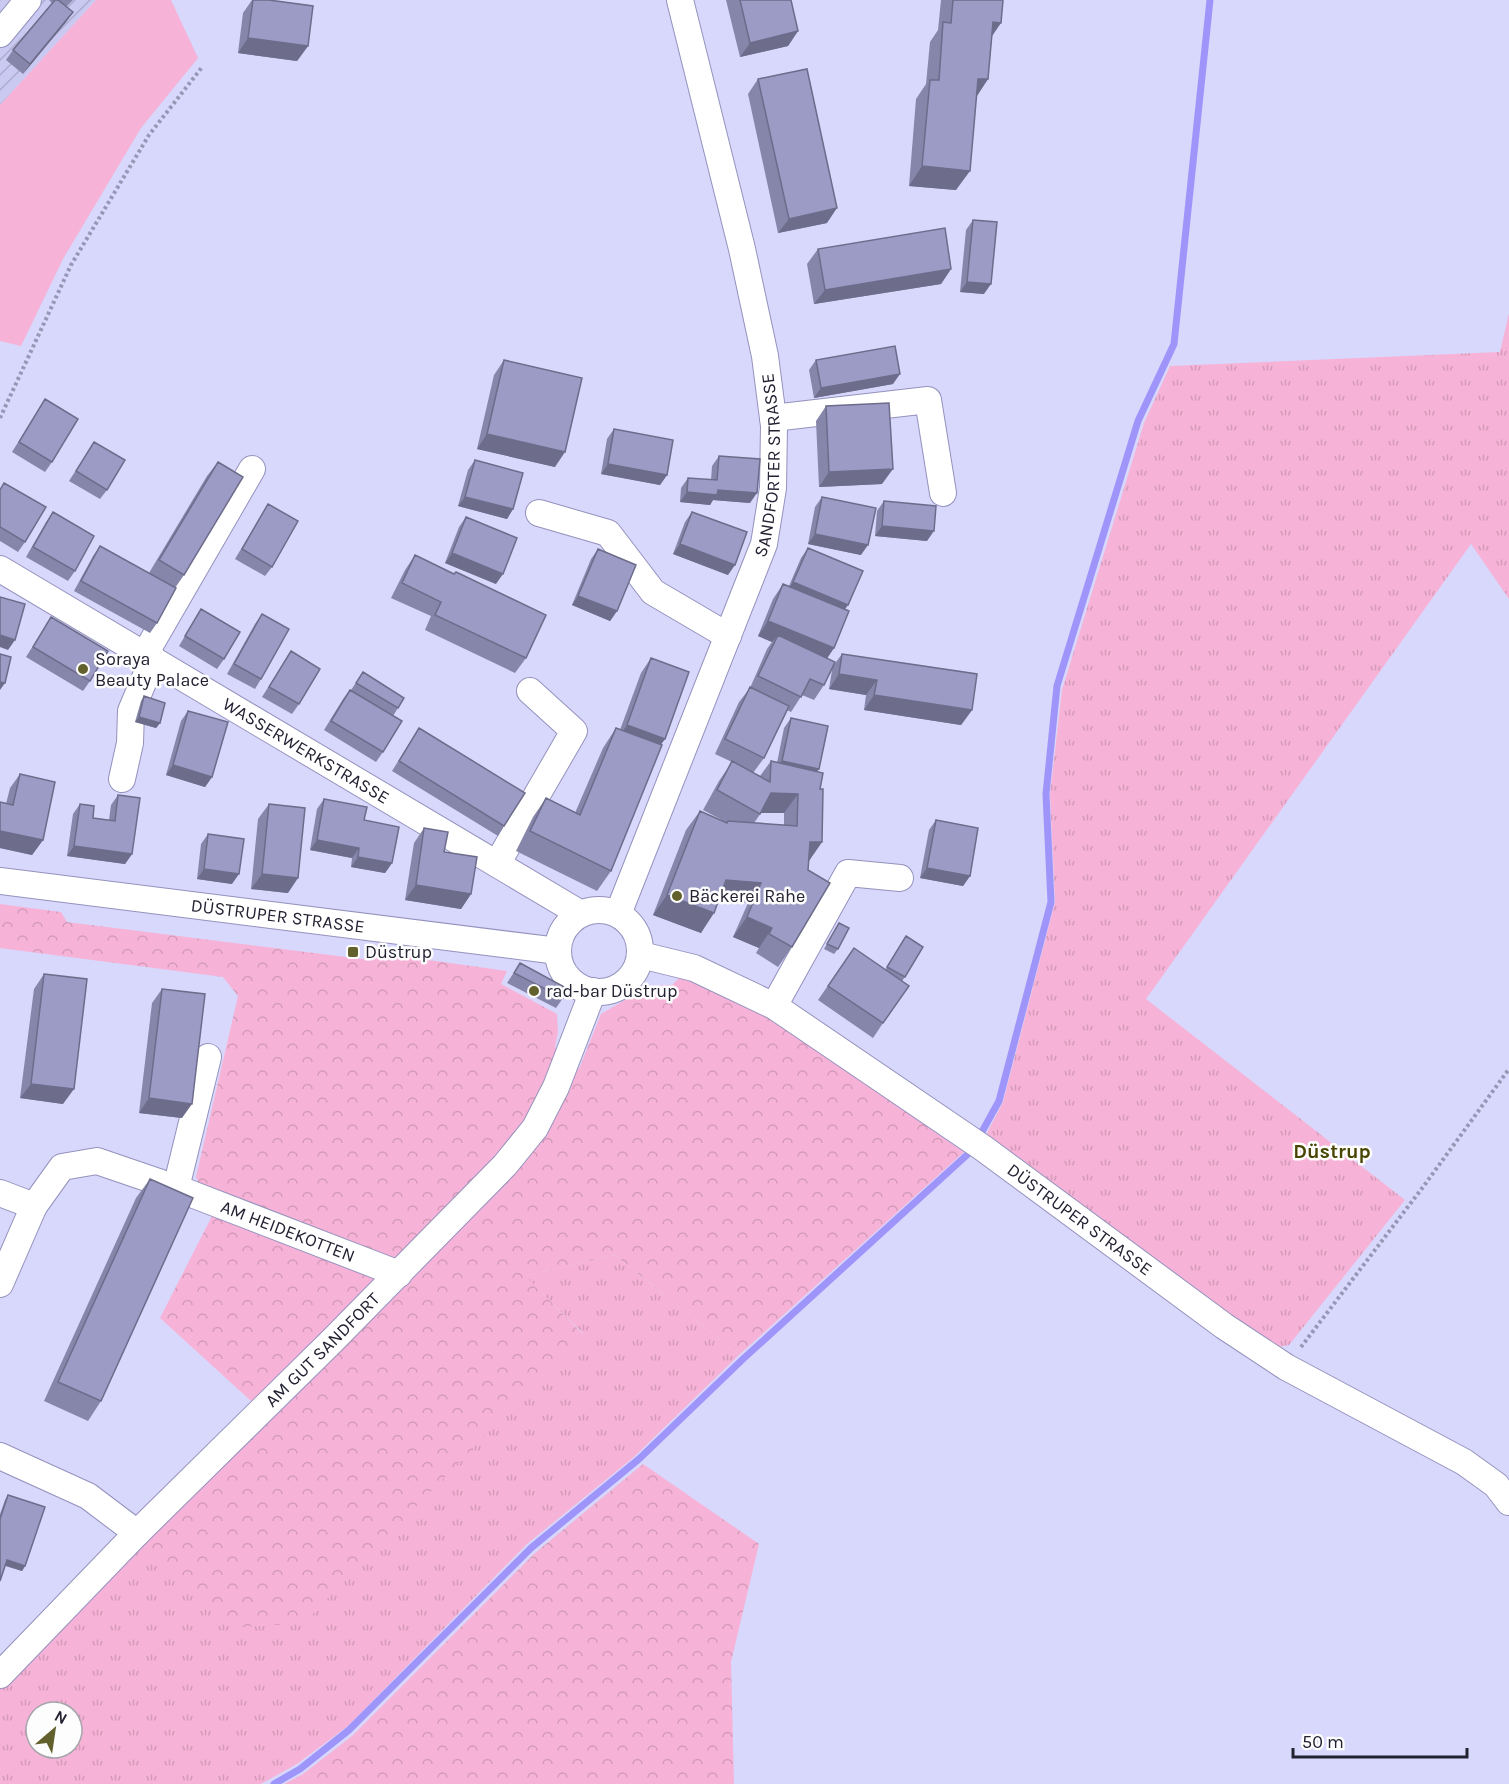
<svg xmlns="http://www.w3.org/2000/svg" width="1509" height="1784" viewBox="0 0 1509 1784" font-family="Karla,sans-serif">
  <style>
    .industrial { fill: url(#industrial-furrows) }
    .grass { fill: url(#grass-tufts); fill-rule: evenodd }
    .forest { fill: url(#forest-crowns) }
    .garden { fill: #f7b3d7 }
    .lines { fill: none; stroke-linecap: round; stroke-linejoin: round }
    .stream { stroke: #9e95fb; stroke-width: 7 }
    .minor-casing { stroke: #9492bd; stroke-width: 28 }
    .path { stroke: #9796b4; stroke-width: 4; stroke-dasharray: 3 3; stroke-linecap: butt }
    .minor { stroke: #fff; stroke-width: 26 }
    .wall { fill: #8685aa; fill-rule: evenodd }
    .shaded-wall { fill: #6d6c8b }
    .building { fill: #9c9bc6; stroke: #6d6c8b; stroke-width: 1.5 }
    .poi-dot { fill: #62602d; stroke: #fdfdfd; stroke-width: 2 }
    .labels { text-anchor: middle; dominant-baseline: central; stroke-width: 5; stroke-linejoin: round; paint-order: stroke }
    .street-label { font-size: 18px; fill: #232233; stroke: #fdfdfd }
    .poi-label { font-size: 18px; fill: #232233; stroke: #fdfdfd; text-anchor: start }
    .neighbourhood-label { font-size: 20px; font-weight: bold; fill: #484502; stroke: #fdfdfd }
  </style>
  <defs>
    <pattern id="industrial-furrows" width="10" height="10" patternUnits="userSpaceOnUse" patternTransform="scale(1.5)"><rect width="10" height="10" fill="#cac9f2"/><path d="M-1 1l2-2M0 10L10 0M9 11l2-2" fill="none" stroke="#adacd0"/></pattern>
    <pattern id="grass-tufts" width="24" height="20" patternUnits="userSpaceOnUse" patternTransform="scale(1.5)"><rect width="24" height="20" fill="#f7b3d7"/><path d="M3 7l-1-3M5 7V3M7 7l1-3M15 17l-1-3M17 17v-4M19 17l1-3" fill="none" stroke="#d39ab9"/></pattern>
    <pattern id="forest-crowns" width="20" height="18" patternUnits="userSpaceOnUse" patternTransform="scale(1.5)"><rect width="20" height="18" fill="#f7b3d7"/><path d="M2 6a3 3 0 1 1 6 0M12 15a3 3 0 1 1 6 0" fill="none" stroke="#d39ab9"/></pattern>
  </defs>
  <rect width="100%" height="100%" fill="#d8d7fc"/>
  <path class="industrial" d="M0,0H96L0,105Z"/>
  <path class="grass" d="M1509,313V599L1471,544L1146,999L1405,1200L1289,1345L1278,1347L1231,1317L985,1137L1003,1102L1055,902L1050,794L1062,690L1144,423L1170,366L1500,352Z
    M615,1255L739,1355L634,1457L527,1544L348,1726L297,1764L261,1784H0V1671L137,1533L583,1333L524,1276ZM36,1712H72V1748H36Z"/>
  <path class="forest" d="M0,904L61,912L67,922L362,959L407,957L507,971L501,984L557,1014L558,1032L555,1047L579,1069L601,1014L649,986L672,985L681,976L769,1017L964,1152L739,1355L615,1255L525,1276L583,1334L304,1623L230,1628L137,1533L261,1410L160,1318L213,1214L196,1177L238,996L223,977L0,948Z
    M643,1464L759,1544L731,1662L734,1784H284L303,1774L352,1736L535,1553Z"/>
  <path class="garden" d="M96,0H171L198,58L141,128L63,259L21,346L0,341V105Z"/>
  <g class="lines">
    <path class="stream" d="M978,1139L999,1101L1051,902L1046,794L1057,686L1138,421L1174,344L1210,0
      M274,1784L300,1769L349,1730L531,1548L639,1459L743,1359L968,1154L972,1148"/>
    <g class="minor-casing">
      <g id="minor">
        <path d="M0,34L28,0"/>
        <path d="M773,418L928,400L943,493"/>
        <path d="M539,513L608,533L653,592L728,636"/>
        <path id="s1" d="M0,569L581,914"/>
        <path d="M145,654L252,469"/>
        <path d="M122,779L130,743L131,711L153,659"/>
        <path d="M497,864L574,731L530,691"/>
        <path id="s2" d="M0,881L558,951"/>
        <circle cx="599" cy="951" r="41"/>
        <path id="s3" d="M618,914L764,544L773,488L774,426L765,356L742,249L680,0"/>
        <path id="s4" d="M641,955L694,968L774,1006L983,1148L1224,1326L1286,1367L1464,1462L1496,1485L1509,1502"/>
        <path d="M774,1006L848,873L900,878"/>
        <path d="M176,1188L208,1057"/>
        <path d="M0,1193L34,1206"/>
        <path id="s5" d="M0,1284L34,1206L62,1167L97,1161L176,1188L399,1274"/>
        <path d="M0,1456L88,1496L137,1533"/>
        <path id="s6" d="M0,1675L137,1533L332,1341L505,1165L535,1128L556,1087L593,991"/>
      </g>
    </g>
    <path class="path" d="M0,418L71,265L149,135L203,66
      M1301,1347L1423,1187L1509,1069"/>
    <use href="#minor" class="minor"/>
  </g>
  <path class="wall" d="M49,0H73L66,7L73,12L66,22L23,74L6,60L13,50L52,3Z
    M252,0H269L308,46L297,61L238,53L243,13Z
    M726,0H791L798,31L788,46L740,57Z
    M941,0H1003L992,36L988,79L976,97L956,190L909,186L916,99L926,84L930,42L938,30Z
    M758,79L827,223L778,233L748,94Z
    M973,220L984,294L960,292L966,230Z
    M818,249L951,269L941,284L814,304L807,264Z
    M504,360L555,467L477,449L494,375Z
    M816,360L893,384L814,398L809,370Z
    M45,399L52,462L45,472L12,452Z
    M826,406L882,484L819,487L816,421Z
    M614,429L667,475L660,485L601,474L607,439Z
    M94,442L107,490L100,499L69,481Z
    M719,456L750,503L713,500L710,505L680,502L681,488L688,478L711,480L712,466Z
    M475,460L513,509L507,519L458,506L468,470Z
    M218,462L184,575L175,588L157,623L150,633L74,591L93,556L100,546L149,573L207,476Z
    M4,483L25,542L18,552L0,541V489Z
    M822,497L861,555L808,544L815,507Z
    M884,501L927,541L875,536L877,511Z
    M268,504L272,567L265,576L235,559Z
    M53,512L75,571L68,581L26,557L46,522Z
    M692,512L728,575L673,554L685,522Z
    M466,517L496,584L445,563L459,527Z
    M808,548L845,609L834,648L827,658L833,666L842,654L972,710L961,725L864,710L866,695L829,689L832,670L824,685L814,700L802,695L791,712L787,710L764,758L753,773L760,776L771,761L777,763L784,728L791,718L817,772L820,789L822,842L809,861L792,947L778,967L756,953L759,948L733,937L748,903L719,900L701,933L653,915L686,830L700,811L726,822L703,810L719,781L732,762L715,754L739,702L750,688L767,649L772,642L758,636L773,599L783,584L789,586L801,558ZM761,813H784V825L754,823Z
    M598,549L617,611L610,621L572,605L591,559Z
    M415,555L526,658L515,673L425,630L431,616L391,598L405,570Z
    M201,609L224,659L217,669L179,646Z
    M262,614L261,679L255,689L227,674L255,624Z
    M51,617L90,681L83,691L26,657Z
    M291,651L299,704L292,714L262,697Z
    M651,658L665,739L661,744L611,871L597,891L516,851L533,817L546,798L575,813L603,748L616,728L620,730L641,673Z
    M363,672L404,698L393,716L383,752L376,762L324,730L343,699L350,690H351Z
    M144,696L160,723L156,728L135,722L141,701Z
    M188,711L212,777L205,787L166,775L181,721Z
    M419,728L504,826L498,836L392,771Z
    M20,774L43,840L32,855L0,848V802L6,804L10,788Z
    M118,795L132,854L125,864L67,856L73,814L80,804L93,818L109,820L111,805Z
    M324,799L364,820L392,863L385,873L351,867L352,858L310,850L317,809Z
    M269,804L288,893L251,889L258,819Z
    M936,820L970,876L963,886L920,878L929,830Z
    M424,828L444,852L471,894L461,909L405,900L414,843Z
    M208,834L232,884L197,879L201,844Z
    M839,923L838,949L834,954L824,949Z
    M906,936L905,977L902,981L883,1023L873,1038L818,1000L854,948L885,970Z
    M520,963L563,998L556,1008L507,983Z
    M44,974L63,1104L20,1098L34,989Z
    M162,989L182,1118L139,1113L152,1003Z
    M150,1179L101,1401L88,1421L44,1401L136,1198Z
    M8,1495L25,1566L22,1571L5,1566L0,1581V1514L5,1500Z"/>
  <path class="shaded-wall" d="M73,12L66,22L23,74L30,64Z
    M993,22L1001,23L988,42Z
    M798,31L788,46L740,57L750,43Z
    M248,38L308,46L297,61L238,53Z
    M978,79H988L975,99Z
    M922,166L970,171L956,190L909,186Z
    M837,208L827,223L778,233L789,219Z
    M951,269L941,284L814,304L825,290Z
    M967,282L991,284L984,294L960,292Z
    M900,374L893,384L814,398L821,388Z
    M487,434L565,452L555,467L477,449Z
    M608,464L667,475L660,485L601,474Z
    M893,469L882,484L819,487L829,472Z
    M718,490L757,493L750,503L713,500L710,505L680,502L687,492Z
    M465,497L513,509L507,519L458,506Z
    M882,526L934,531L927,541L875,536Z
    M815,534L868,545L861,555L808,544Z
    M680,544L735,565L728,575L673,554Z
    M452,553L503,574L496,584L445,563Z
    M793,582L848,605L841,615L786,592Z
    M578,596L617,611L610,621L572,605Z
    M768,621L834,648L824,663L778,635L772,642L758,636Z
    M0,635L15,640L8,650L0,647Z
    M839,674L877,680L866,695L829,689Z
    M0,682L5,683L0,690Z
    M874,695L972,710L961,725L864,710Z
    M139,717L160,723L156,728L135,722Z
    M627,725L665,739L654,754L617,740Z
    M782,761L819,769L812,779L775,771Z
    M173,765L212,777L205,787L166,775Z
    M771,793L798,794L784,813H758Z
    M0,831L43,840L32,855L0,848Z
    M317,840L359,848L352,858L310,850Z
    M810,842H822L808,862Z
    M74,846L132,854L125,864L67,856Z
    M358,857L392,863L385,873L351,867Z
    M927,868L970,876L963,886L920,878Z
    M204,869L239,874L232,884L197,879Z
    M262,874L298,878L288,893L251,889Z
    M726,880L761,883L748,903L713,900Z
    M416,885L471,894L461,909L405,900Z
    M667,895L714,913L701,933L653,915Z
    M747,917L772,928L759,948L733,937Z
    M31,1084L74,1089L63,1104L20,1098Z
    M149,1098L192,1104L182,1118L139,1113Z
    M7,1560L25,1566L22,1571L4,1565Z"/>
  <path class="building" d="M55,0H58L73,12L30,64L13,50Z
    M253,0H269L313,6L308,46L248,38Z
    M740,0H791L798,31L750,43Z
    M953,0H1003L1001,23L993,22L988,79H978L970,171L922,166L930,80H939L943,22L951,23Z
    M807,69L837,208L789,219L758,79Z
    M973,220L997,222L991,284L967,282Z
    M945,228L951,269L825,290L818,249Z
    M895,346L900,374L821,388L816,360Z
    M504,360L582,378L565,452L487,434Z
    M45,399L78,419L52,462L19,442Z
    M889,403L893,469L829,472L826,406Z
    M614,429L673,440L667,475L608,464Z
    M94,442L125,460L107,490L76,471Z
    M719,456L760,459L757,493L718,490L717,495L687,492L688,478L717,480Z
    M475,460L523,473L513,509L465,497Z
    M218,462L243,477L184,575L159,560Z
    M4,483L46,507L25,542L0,527V490Z
    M822,497L876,508L868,545L815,534Z
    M884,501L936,506L934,531L882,526Z
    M268,504L298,521L272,567L242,549Z
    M53,512L94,536L75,571L33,547Z
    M692,512L747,532L735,565L680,544Z
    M466,517L517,538L503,574L452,553Z
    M100,546L176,588L157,623L81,581Z
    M808,548L863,571L848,605L793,582Z
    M598,549L636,565L617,611L578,596Z
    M415,555L454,574L456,572L546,615L526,658L435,615L441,602L402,583Z
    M783,584L849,611L834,648L768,621Z
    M0,597L25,604L15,640L0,635Z
    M201,609L240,632L224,659L185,636Z
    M262,614L289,629L261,679L234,664Z
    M51,617L108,651L90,681L33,647Z
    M778,635L835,662L824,685L810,679L801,697L758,676Z
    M291,651L320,669L299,704L269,687Z
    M0,654L11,657L5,683L0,682Z
    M842,654L977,674L972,710L874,695L877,680L839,674Z
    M651,658L689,672L665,739L627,725Z
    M363,672L404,698L398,708L356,683Z
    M750,687L789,706L764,758L725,739Z
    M350,690L402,721L383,752L331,721Z
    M144,696L165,703L160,723L139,717Z
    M188,711L228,722L212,777L173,765Z
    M791,718L828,726L819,769L782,761Z
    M419,728L525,793L504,826L399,761Z
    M616,728L662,745L611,871L530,831L546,798L580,815Z
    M732,761L770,782L771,761L823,773L820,789H823L822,842H810L808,870L830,883L792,947L769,934L772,928L747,917L761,883L726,880L714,913L667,895L700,811L727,823L728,821L797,826L798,794L771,793L760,814L717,790Z
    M20,774L55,782L43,840L0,831V802L13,805Z
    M118,795L140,798L132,854L74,846L80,804L94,806L93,818L115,821Z
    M324,799L367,807L364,820L399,827L392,863L358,857L359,848L317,840Z
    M269,804L305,808L298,878L262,874Z
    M936,820L978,828L970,876L927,868Z
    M424,828L448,832L444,852L477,857L471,894L416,885Z
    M208,834L244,839L239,874L204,869Z
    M839,923L849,928L838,949L827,944Z
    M906,936L923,947L905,977L887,967Z
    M854,948L909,986L883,1023L828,986Z
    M520,963L568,989L563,998L514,973Z
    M44,974L87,979L74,1089L31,1084Z
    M162,989L205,994L192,1104L149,1098Z
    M150,1179L193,1198L101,1401L58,1382Z
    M8,1495L45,1507L25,1566L7,1560L0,1581V1519Z"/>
  <g class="poi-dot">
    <circle cx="83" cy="669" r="6"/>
    <circle cx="677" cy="896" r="6"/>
    <rect x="347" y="946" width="12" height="12" rx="3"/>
    <circle cx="534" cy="991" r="6"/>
  </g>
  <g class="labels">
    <g class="street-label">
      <text stroke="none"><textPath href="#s3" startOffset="477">SANDFORTER STRASSE</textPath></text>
      <text stroke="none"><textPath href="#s1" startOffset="356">WASSERWERKSTRASSE</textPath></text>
      <text stroke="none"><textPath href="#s2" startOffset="280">DÜSTRUPER STRASSE</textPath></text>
      <text stroke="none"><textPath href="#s4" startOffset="516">DÜSTRUPER STRASSE</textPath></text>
      <text stroke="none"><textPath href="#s5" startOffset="372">AM HEIDEKOTTEN</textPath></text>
      <text stroke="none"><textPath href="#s6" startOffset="458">AM GUT SANDFORT</textPath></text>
    </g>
    <g class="poi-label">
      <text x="95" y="659">Soraya<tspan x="95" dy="21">Beauty Palace</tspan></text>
      <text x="689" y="896">Bäckerei Rahe</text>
      <text x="365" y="952">Düstrup</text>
      <text x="546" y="991">rad-bar Düstrup</text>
    </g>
    <g class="neighbourhood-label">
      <text x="1332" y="1151">Düstrup</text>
    </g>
  </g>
  <g transform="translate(54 1730) rotate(29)"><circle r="28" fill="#fdfdfd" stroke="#a6a5ac" stroke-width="1.5"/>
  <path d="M0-4.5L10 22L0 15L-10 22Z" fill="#62602d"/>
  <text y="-9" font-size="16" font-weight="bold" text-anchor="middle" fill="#232233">N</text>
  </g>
  <path d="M1293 1748v9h174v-9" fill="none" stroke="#232233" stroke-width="3"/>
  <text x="1302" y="1748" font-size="18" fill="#232233" stroke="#fdfdfd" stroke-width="4.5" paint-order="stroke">50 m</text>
</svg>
